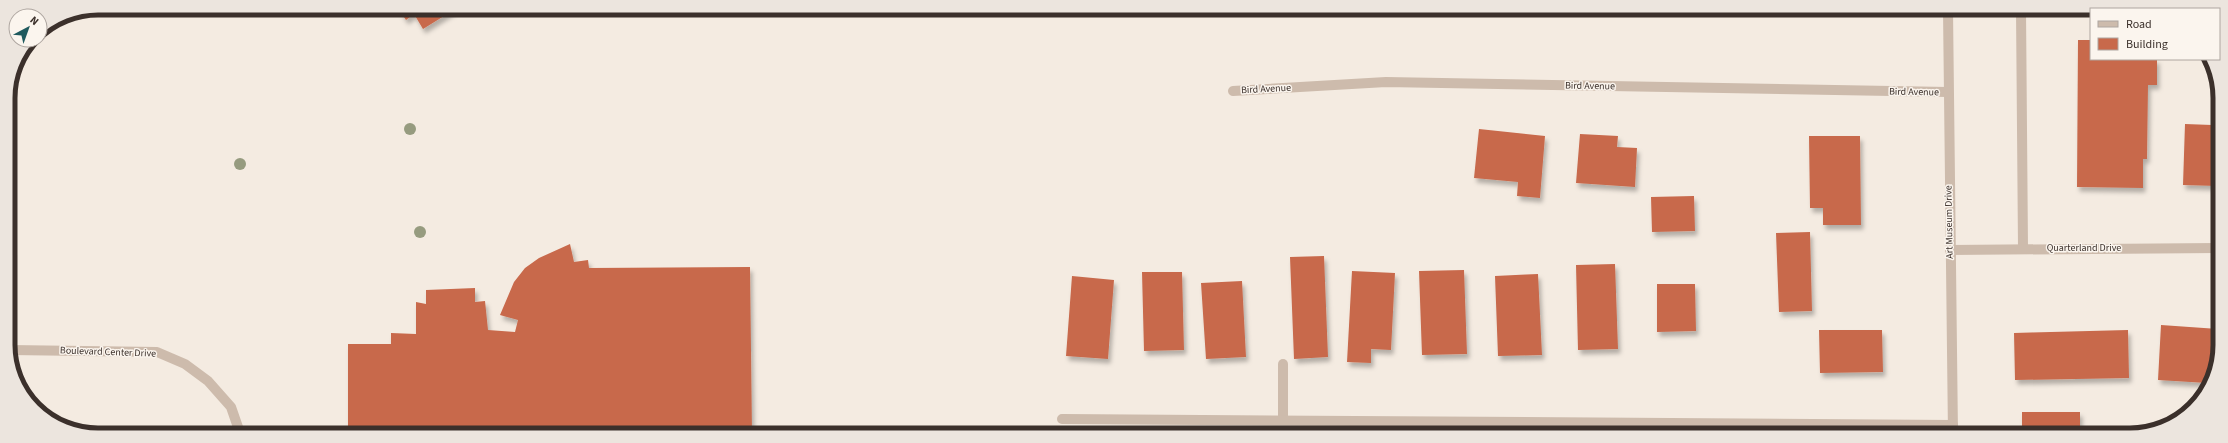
<svg xmlns="http://www.w3.org/2000/svg" width="2228" height="443" viewBox="0 0 2228 443" font-family="'Source Sans 3',sans-serif">
  <style>
    .building { fill: #c8694b; filter: url(#shadow) }
    .lines { fill: none; stroke-linecap: round; stroke-linejoin: round }
    .service { stroke: #cdbbac; stroke-width: 10 }
    .minor { stroke: #cdbbac; stroke-width: 10 }
    .tertiary { stroke: #cdbbac; stroke-width: 10 }
    .tree { fill: #969b7f }
    .labels { text-anchor: middle; dominant-baseline: central; stroke-width: 3; stroke-linejoin: round; paint-order: stroke }
    .street-label { font-size: 10px; fill: #3b302b; stroke: #fbf5ee }
    .rim { fill: none; stroke: #3b302b; stroke-width: 5 }
  </style>
  <defs>
    <filter id="shadow"><feDropShadow dx="2.5" dy="4.5" stdDeviation="2" flood-color="#0004"/></filter>
  </defs>
  <rect width="100%" height="100%" fill="#f4ebe1"/>
  <path class="building" d="M398,8H457L423,29L414,14L406,20Z
    M2078,40H2091V59H2157V85H2148L2147,159H2143V188L2077,187Z
    M2213,115H2218V186L2183,185L2185,124L2212,125Z
    M1479,129L1545,136L1540,198L1517,196L1518,182L1474,178Z
    M1580,134L1618,136L1617,147L1637,148L1635,187L1576,183Z
    M1809,136H1860L1861,225H1823V208H1810Z
    M1694,196L1695,231L1652,232L1651,197Z
    M1810,232L1812,311L1779,312L1776,233Z
    M570,244L574,262L588,260L589,268L750,267L752,434H348V344H391V333L416,334V302L426,304V290L475,288V302L485,301L488,330L515,332L518,320L500,315L514,282L525,268L539,258Z
    M1324,256L1328,357L1294,359L1290,257Z
    M1615,264L1618,349L1578,350L1576,265Z
    M1464,270L1467,354L1422,355L1419,271Z
    M1352,271L1395,273L1391,350L1371,349V363L1347,362Z
    M1142,272H1182L1184,350L1144,351Z
    M1538,274L1542,355L1498,356L1495,276Z
    M1072,276L1114,280L1108,359L1066,356Z
    M1242,281L1246,357L1206,359L1201,283Z
    M1657,284H1695L1696,331L1657,332Z
    M2161,325L2218,329V363L2207,383L2158,380Z
    M1819,330H1882L1883,372L1820,373Z
    M2128,330L2129,378L2015,380L2014,333Z
    M2022,412H2080V435H2022Z"/>
  <g class="lines">
    <path class="service" d="M1283,364V420"/>
    <path class="minor" d="M2021,10L2023,248
      M1233,91L1386,82L1948,92
      M1950,250L2218,248
      M10,350L157,352L185,364L208,381L231,407L240,433
      M1062,419L1953,425"/>
    <path class="tertiary" d="M1948,10L1953,435"/>
  </g>
  <g class="tree">
    <circle cx="410" cy="129" r="6"/>
    <circle cx="240" cy="164" r="6"/>
    <circle cx="420" cy="232" r="6"/>
  </g>
  <g class="labels">
    <g class="street-label">
      <text transform="translate(1590 86) rotate(1)">Bird Avenue</text>
      <text transform="translate(1266 89) rotate(-3)">Bird Avenue</text>
      <text transform="translate(1914 92) rotate(1)">Bird Avenue</text>
      <text transform="translate(1949 222) rotate(-91)">Art Museum Drive</text>
      <text x="2084" y="248">Quarterland Drive</text>
      <text transform="translate(108 352) rotate(2)">Boulevard Center Drive</text>
    </g>
  </g>
  <path d="M0 0H2228V443H0ZM98 15H2130A83 83 0 0 1 2213 98V345A83 83 0 0 1 2130 428H98A83 83 0 0 1 15 345V98A83 83 0 0 1 98 15Z" fill="#ece5de" fill-rule="evenodd"/>
  <path class="rim" d="M98 15H2130A83 83 0 0 1 2213 98V345A83 83 0 0 1 2130 428H98A83 83 0 0 1 15 345V98A83 83 0 0 1 98 15Z"/>
  <rect x="2090" y="8" width="130" height="52" fill="#fbf5ee" stroke="#aea6a0"/>
  <rect x="2098" y="21" width="20" height="6" fill="#cdbbac" stroke="#aea6a0"/>
  <text x="2126" y="28" font-size="12" fill="#3b302b">Road</text>
  <rect x="2098" y="38" width="20" height="12" fill="#c8694b" stroke="#aea6a0"/>
  <text x="2126" y="48" font-size="12" fill="#3b302b">Building</text>
  <g transform="translate(28 28) rotate(41)"><circle r="19" fill="#fbf5ee" stroke="#aea6a0"/>
  <path d="M0-3L7 15L0 10L-7 15Z" fill="#1f5a5e"/>
  <text y="-6" font-size="11" font-weight="bold" text-anchor="middle" fill="#3b302b">N</text>
  </g>
</svg>
